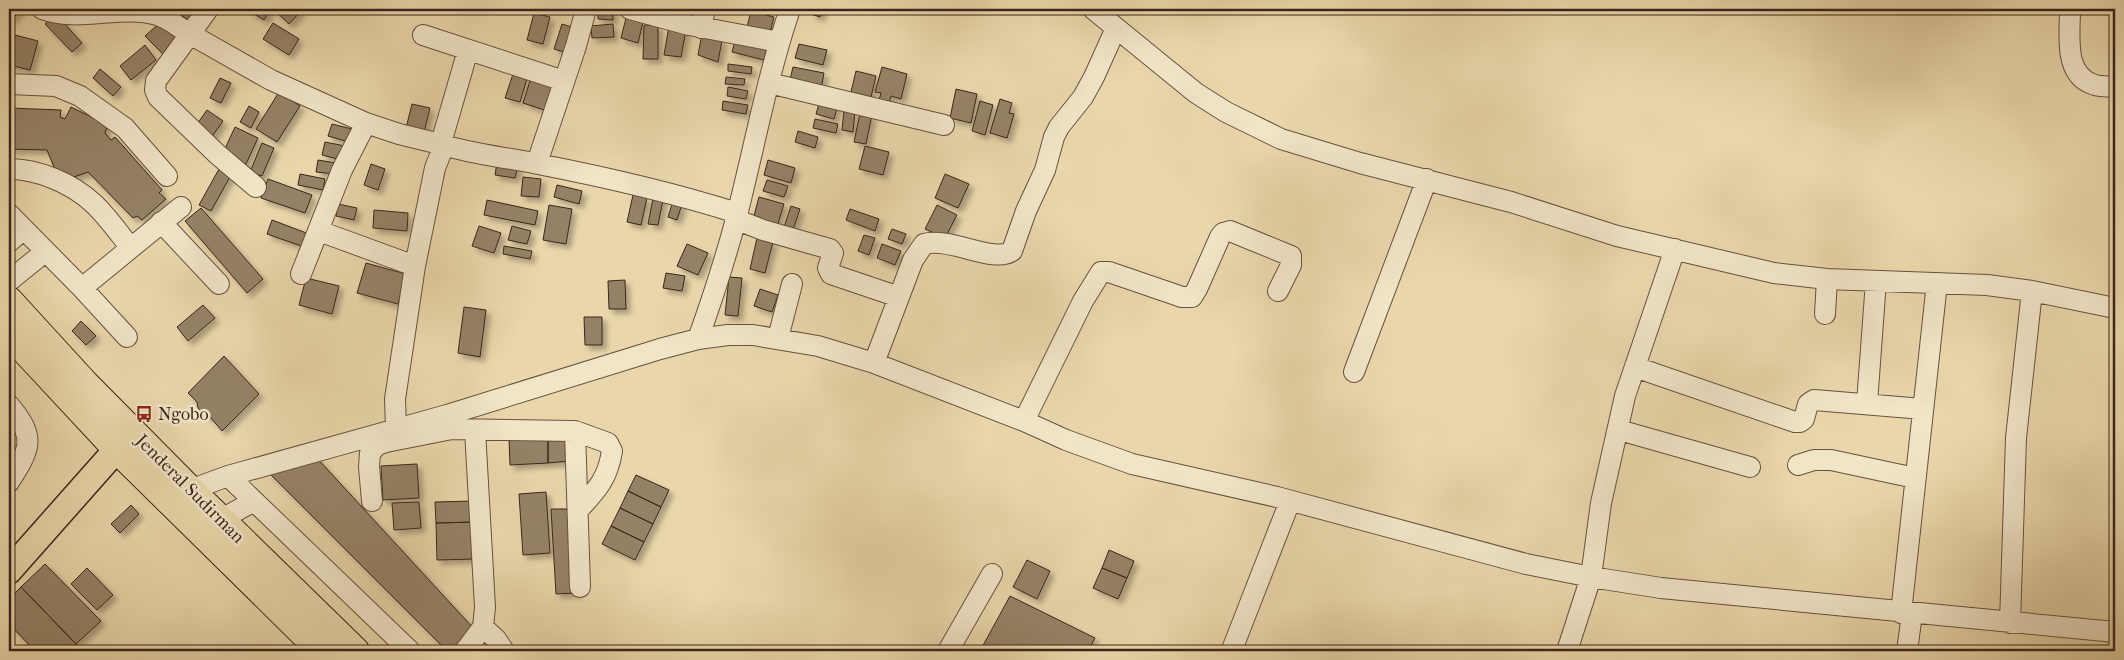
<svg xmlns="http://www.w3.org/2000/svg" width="2124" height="660" viewBox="0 0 2124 660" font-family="'IM FELL French Canon',serif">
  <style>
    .building { fill: #958266; stroke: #3a251b; filter: url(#shadow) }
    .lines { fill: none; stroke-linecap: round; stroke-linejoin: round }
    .minor-casing { stroke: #66523f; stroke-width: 22 }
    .major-casing { stroke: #3a251b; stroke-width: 28 }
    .highway-casing { stroke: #3a251b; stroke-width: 30 }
    .minor { stroke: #f1e5c8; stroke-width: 20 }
    .major { stroke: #e9d7ab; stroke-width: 25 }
    .highway { stroke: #e9d7ab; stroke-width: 28 }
    .labels { text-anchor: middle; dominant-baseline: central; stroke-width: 5; stroke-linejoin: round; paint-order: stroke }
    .poi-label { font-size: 18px; fill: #3a251b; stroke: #f1e5c8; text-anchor: start }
    .street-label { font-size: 18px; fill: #3a251b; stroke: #f1e5c8 }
  </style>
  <defs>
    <filter id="shadow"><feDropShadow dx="4.5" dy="4.5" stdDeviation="2.5" flood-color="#0004"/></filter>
  </defs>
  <rect width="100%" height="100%" fill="#e9d7ab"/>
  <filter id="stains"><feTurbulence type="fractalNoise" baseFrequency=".004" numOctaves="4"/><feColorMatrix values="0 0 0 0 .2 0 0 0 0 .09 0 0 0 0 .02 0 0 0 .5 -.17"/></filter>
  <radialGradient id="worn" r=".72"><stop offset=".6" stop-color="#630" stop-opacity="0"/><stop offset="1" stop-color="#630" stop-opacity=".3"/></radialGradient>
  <path class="building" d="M9,9H22L9,22Z
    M174,9H204L193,24Z
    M246,9H266L270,11L264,20Z
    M273,9H286L288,11L289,9H303L289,24Z
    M598,9H613V20L598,19Z
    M677,9H694L693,19L677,18Z
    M813,9H823L820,17L811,14Z
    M751,11L774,17L769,36L746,31Z
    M534,13L550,17L543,44L527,40Z
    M56,14L82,43L72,52L45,24Z
    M626,18L643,22L638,43L621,38Z
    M162,21L179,39L163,54L145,36Z
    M273,23L299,39L289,55L263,39Z
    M562,24L575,28L567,53L554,49Z
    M613,24L614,37L592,38L591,26Z
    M644,25H658V59H643Z
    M669,26L686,30L681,57L664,55Z
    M702,34L722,40L718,62L698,55Z
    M15,35L38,41L30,70L9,65Z
    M736,37L768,45L764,60L732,52Z
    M799,44L827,50L823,65L795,58Z
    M145,45L156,60L131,80L120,66Z
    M728,64L752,67L751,74L728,71Z
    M793,67L824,73L821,89L789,84Z
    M882,67L907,74L901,99L891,96L889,103L879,100L881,93L875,92Z
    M100,69L121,87L113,96L93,78Z
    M514,71L528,75L520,102L505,98Z
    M856,71L876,76L871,97L851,92Z
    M726,77L745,79L744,85L725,84Z
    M220,78L231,83L221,103L210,98Z
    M531,78L555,86L547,111L523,103Z
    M728,87L748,91L746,99L727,96Z
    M956,89L977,94L971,123L950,118Z
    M279,92L300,106L277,142L256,129Z
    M1000,99L1012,103L1009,113L1014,114L1007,138L990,133Z
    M820,100L838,105L834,119L816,114Z
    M723,101L748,105L746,114L722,110Z
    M980,101L993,105L985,135L972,131Z
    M412,104L430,108L423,136L405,132Z
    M249,106L259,112L251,128L240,122Z
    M71,107L108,125L105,133L111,140L115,137L162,190L159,193L166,199L142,220L137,216L133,218L88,172L74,177L67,176L56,172L47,150L9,149V108L61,110L60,117L65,119Z
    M207,110L223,121L211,138L195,127Z
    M844,110L855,111L853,132L842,130Z
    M860,113L872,115L866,144L854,142Z
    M815,119L838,124L836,133L813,128Z
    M332,124L356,130L352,143L328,136Z
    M235,127L258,138L245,166L222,155Z
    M798,131L818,137L815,148L795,142Z
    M325,142L345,146L342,160L322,155Z
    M262,143L274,148L262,176L250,172Z
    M865,146L889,152L883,175L859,169Z
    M318,160L336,163L335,174L316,172Z
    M768,160L795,168L791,183L764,175Z
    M497,162L518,166L515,178L495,175Z
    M371,164L385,169L378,190L364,185Z
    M219,169L231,175L211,211L199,205Z
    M300,174L325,179L323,190L298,185Z
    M945,174L969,184L958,208L935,198Z
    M523,177L541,179L539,197L521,196Z
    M268,179L312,195L305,213L261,198Z
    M767,180L788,186L784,197L763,191Z
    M557,185L582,191L579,204L554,197Z
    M654,193L664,195L658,225L648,224Z
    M633,195L647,198L641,225L627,222Z
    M759,197L784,204L776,230L752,223Z
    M487,200L538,211L535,225L484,215Z
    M673,201L682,204L677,220L668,217Z
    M338,204L357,208L354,220L336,216Z
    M549,205L572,209L566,244L543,240Z
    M937,205L957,215L945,238L925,229Z
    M791,206L800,209L791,236L782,233Z
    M201,208L263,279L247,293L185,221Z
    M850,209L879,219L875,231L846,220Z
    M374,210L408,213L407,231L373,228Z
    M272,220L309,234L304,247L267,234Z
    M479,226L501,233L494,253L472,246Z
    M512,226L531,231L527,244L508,240Z
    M892,229L906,234L902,244L888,239Z
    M864,235L875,238L869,255L858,251Z
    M757,238L773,242L765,273L750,269Z
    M687,244L708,253L698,275L677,266Z
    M882,244L901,251L895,265L877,258Z
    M504,246L532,251L530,259L503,254Z
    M366,263L406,274L398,304L357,293Z
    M666,273L685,276L682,291L663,288Z
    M729,277L742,278L738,316L725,315Z
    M306,278L339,286L332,314L299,305Z
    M625,280L626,309H609L608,281Z
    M760,289L778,295L772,312L754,306Z
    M203,305L215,318L188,341L177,327Z
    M464,307L486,310L480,357L458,353Z
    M584,317H602V345H585Z
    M81,321L96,336L86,345L72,331Z
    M224,356L259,394L222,431L211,418L201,412L198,408L197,402L188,393Z
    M548,438V463L510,465L509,439Z
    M548,438L569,439L570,461L548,463Z
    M316,457L475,630L454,651H447L268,472Z
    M417,464L419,498L383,500L381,466Z
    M636,475L669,490L661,507L628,491Z
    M628,491L661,507L653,524L620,508Z
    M546,492L550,553L523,555L519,494Z
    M474,501L475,522L436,523L435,502Z
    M419,502L421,528L394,530L392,503Z
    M131,505L139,514L120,533L111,524Z
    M620,508L653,524L644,542L611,526Z
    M551,509H568L577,593L556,594Z
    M475,522L476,559L437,560L436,523Z
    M611,526L644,542L635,560L602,544Z
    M1109,550L1134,561L1127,578L1102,568Z
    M1027,560L1050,571L1037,599L1013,587Z
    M45,564L101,621L76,644L21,587Z
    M87,568L113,595L97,610L71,584Z
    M1102,568L1127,578L1118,599L1093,588Z
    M21,587L76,644L69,651H35L9,624V599Z
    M1010,596L1095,638L1088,651H980Z"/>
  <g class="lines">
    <g class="minor-casing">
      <path id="minor" d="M42,9C79,23 122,4 157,15C169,18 179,28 190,34L208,9
        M630,9L689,25L779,42
        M1093,9L1196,93L1226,112L1281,139L1360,163L1511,202L1617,236L1774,273L1827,279L1987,285L2032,291L2115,308
        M2070,9C2070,35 2063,76 2095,85C2101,87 2109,86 2115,87
        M701,28L705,9
        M423,35L564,81
        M769,83L944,125
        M9,84L56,86L80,96L125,128L167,176
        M441,143L468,50
        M537,163L576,46L586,9
        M9,169C38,169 71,183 93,203C107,216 118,232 130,247
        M256,187L217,154L158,97L155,90L156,81L190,34L271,80L366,123
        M9,214L82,288L181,207
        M735,219L763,230L830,249L833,253L828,268L831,274L899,297
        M161,222L219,284
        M319,231L415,266
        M9,242L23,230
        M301,274L342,170L366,123L399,134L444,145
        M9,281L45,252
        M82,288L127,337
        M1825,314L1827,279
        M778,338L792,284
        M698,339C712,300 725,260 736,219C754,149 767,77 790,9
        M874,363L913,260L924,244C951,237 994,264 1012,251L1026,211L1045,170L1054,137L1059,127L1083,97L1094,77L1116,28
        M1635,367L1795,422H1800L1804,419L1808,404L1814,400L1923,409
        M1354,372L1427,179
        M1867,403L1876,281
        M9,405C37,438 30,449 9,482
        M1024,421L1083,301L1101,272H1109L1182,297H1192L1197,289L1220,237L1223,233L1230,231L1291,256V265L1278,291
        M396,428L395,399L415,266L435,168L444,145C475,155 506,157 538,164C605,177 671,192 737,213
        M1619,430L1750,467
        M575,431L580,587
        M1798,465L1814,460H1831L1915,478
        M228,476L410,651
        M190,490L228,476L447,415L660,349L698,339L728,335H753L818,346L874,363L1024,421L1066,440L1132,464L1277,497L1526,564L1591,577L1661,588L2115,632
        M372,501L369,467L370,453L377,445L386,442L452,429L575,431L608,443L612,451C608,478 597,490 579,509
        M220,520L254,501
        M1901,613L1937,283
        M2010,623L2016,438L2032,291
        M483,627L496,639L504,651
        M1233,647L1290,501
        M465,651L483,627L485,607L475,430
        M948,651L992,574
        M1567,651L1591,577L1601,503L1625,396L1675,249
        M1907,651L1912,614"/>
    </g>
    <g class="major-casing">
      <path id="major" d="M9,571L117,449"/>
    </g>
    <g class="highway-casing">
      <path id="highway" d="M9,301L84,383L190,490L355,651
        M9,333L117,449L322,651"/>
    </g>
    <use href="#minor" class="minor"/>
    <use href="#major" class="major"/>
    <use href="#highway" class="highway"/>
  </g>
  <defs>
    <g id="bus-bare" transform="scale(1.35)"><path d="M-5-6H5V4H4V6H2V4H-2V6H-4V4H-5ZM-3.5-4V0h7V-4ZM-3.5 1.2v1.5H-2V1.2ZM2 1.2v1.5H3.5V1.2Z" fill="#8f2418" stroke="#f1e5c8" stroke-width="2.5" paint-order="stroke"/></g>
  </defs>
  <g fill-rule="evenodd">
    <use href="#bus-bare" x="144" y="414"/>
  </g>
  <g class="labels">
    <g class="poi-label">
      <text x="158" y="414">Ngobo</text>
    </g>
    <g class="street-label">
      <text transform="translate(190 489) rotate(45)">Jenderal Sudirman</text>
    </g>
  </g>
  <rect width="2124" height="660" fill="none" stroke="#e9d7ab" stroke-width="30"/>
  <rect x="10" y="10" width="2104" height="640" fill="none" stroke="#3a251b" stroke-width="2.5"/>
  <rect x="15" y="15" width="2094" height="630" fill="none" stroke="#3a251b"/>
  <rect width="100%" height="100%" filter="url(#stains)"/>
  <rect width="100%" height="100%" fill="url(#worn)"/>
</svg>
